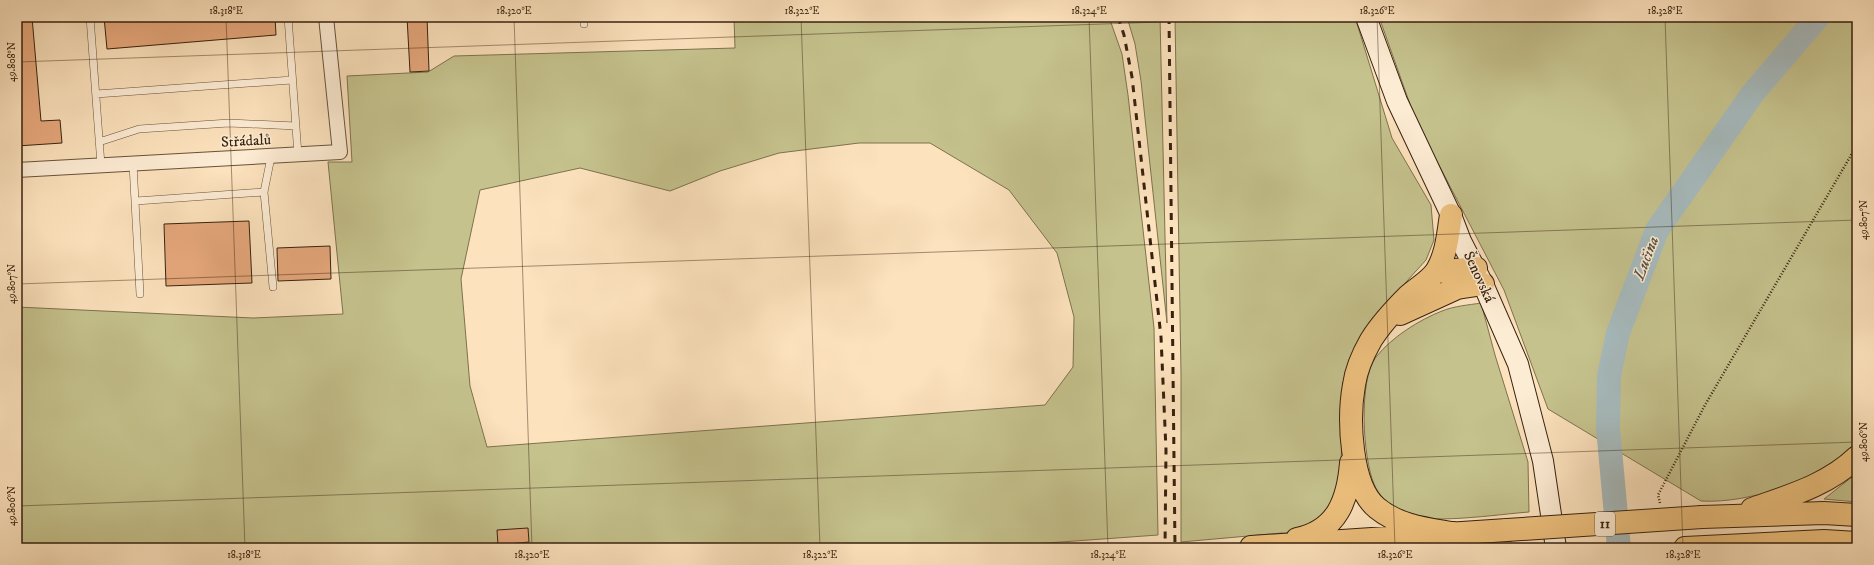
<svg xmlns="http://www.w3.org/2000/svg" width="1874" height="565" viewBox="0 0 1874 565" font-family="'IM FELL DW Pica',serif">
  <style>
    .green { fill: #c5c28d; stroke: #7e724e; fill-rule: evenodd }
    .lines { fill: none; stroke-linecap: round; stroke-linejoin: round }
    .river { stroke: #a6babd; stroke-width: 24 }
    .building { fill: #e6a87c; stroke: #37220f }
    .lane-casing { stroke: #68523a; stroke-width: 8 }
    .street-casing { stroke: #68523a; stroke-width: 16 }
    .secondary-casing { stroke: #37220f; stroke-width: 22 }
    .highway-casing { stroke: #37220f; stroke-width: 24 }
    .path { stroke: #37220f; stroke-width: 2.5; stroke-dasharray: 1 2; stroke-linecap: butt }
    .lane { stroke: #fdecd4; stroke-width: 7 }
    .street { stroke: #fdecd4; stroke-width: 14 }
    .secondary { stroke: #fdecd4; stroke-width: 20 }
    .highway { stroke: #eec17e; stroke-width: 22 }
    .rail { stroke: #37220f; stroke-width: 3; stroke-dasharray: 7 7; stroke-linecap: butt }
    .highway-bridge-casing { stroke: #37220f; stroke-width: 24; stroke-linecap: butt }
    .highway-bridge { stroke: #eec17e; stroke-width: 22 }
    .ticks { fill: none; stroke: #37220f; stroke-width: 1; stroke-opacity: 0.45 }
    .labels { text-anchor: middle; dominant-baseline: central; stroke-width: 3; stroke-linejoin: round; paint-order: stroke }
    .shield { fill: #fdecd4; stroke: #725f4a; stroke-width: 1 }
    .shield-label { font-size: 14px; font-weight: bold; fill: #37220f }
    .street-label { font-size: 15px; fill: #37220f; stroke: #fdecd4 }
    .water-label { font-size: 16px; font-style: italic; fill: #585043; stroke: #fdecd4 }
    .neatline { fill: none; stroke: #37220f; stroke-width: 1.5 }
    .ticks-label { font-size: 10px; text-anchor: middle; fill: #37220f }
  </style>
  <rect width="100%" height="100%" fill="#fce2bd"/>
  <filter id="stains"><feTurbulence type="fractalNoise" baseFrequency=".005" numOctaves="4"/><feColorMatrix values="0 0 0 0 .2 0 0 0 0 .09 0 0 0 0 .02 0 0 0 .5 -.17"/></filter>
  <radialGradient id="worn" r=".72"><stop offset=".6" stop-color="#630" stop-opacity="0"/><stop offset="1" stop-color="#630" stop-opacity=".3"/></radialGradient>
  <path class="green" d="M734,17H1109L1122,54L1128,95L1154,328L1158,535L978,548H17V307L253,318L343,314L328,162H352L347,76L428,72L454,56L735,48ZM859,143H930L1009,190L1057,253L1074,317L1073,367L1045,405L487,447L470,386L461,279L480,190L580,168L670,191L720,171L779,153Z
    M1127,17H1160L1167,323L1141,81L1135,44Z
    M1175,17H1355L1392,138L1431,205L1434,240L1426,260L1378,313L1355,346L1344,386L1340,487L1333,507L1315,523L1293,532L1181,542V373Z
    M1379,17H1857V441C1824,479 1750,504 1701,501L1548,409L1504,290L1416,121Z
    M1481,303L1495,355L1528,462L1529,512C1500,514 1423,526 1400,513C1389,507 1379,496 1374,484C1363,458 1358,381 1376,357C1392,337 1419,320 1442,311C1454,306 1469,305 1481,303Z
    M1857,473V502L1824,499Z"/>
  <g class="lines">
    <path class="river" d="M1619,548L1608,428L1609,376L1618,333L1657,230L1753,93L1818,17"/>
  </g>
  <path class="building" d="M17,17H32L41,121L60,120L62,143L17,146Z
    M104,17H275L276,35L107,49Z
    M407,17H427L429,71L410,72Z
    M249,221L252,283L166,286L164,224Z
    M330,246L331,279L278,281L277,248Z
    M528,528L529,542L498,545L497,530Z"/>
  <g class="lines">
    <g class="lane-casing">
      <path id="lane" d="M90,17L101,165
        M288,17L298,155
        M584,17V24
        M96,94L292,80
        M99,142L139,129L229,123L296,126
        M271,157L264,192L273,287
        M133,164L140,294
        M136,201L264,192"/>
    </g>
    <g class="street-casing">
      <path id="street" d="M17,170L340,152L326,17"/>
    </g>
    <g class="secondary-casing">
      <path id="secondary" d="M1366,17L1397,101L1451,215L1461,241L1483,284L1518,364L1543,461L1556,548"/>
    </g>
    <g class="highway-casing">
      <path id="highway" d="M1451,215C1448,233 1447,253 1437,270C1431,280 1417,288 1408,296C1395,309 1381,324 1371,340C1363,354 1356,370 1354,385C1348,418 1350,486 1377,508C1400,527 1429,529 1457,534
        M1436,272L1476,268
        M1400,314L1457,288L1483,284
        M1752,509C1789,496 1828,485 1857,457
        M1702,517L1824,513L1857,515
        M1297,539C1337,531 1348,500 1351,463
        M1251,547L1507,530
        M1685,548L1824,541L1857,543"/>
    </g>
    <path class="path" d="M1660,503L1658,495L1705,405L1857,145"/>
    <use href="#lane" class="lane"/>
    <use href="#street" class="street"/>
    <use href="#secondary" class="secondary"/>
    <use href="#highway" class="highway"/>
    <path class="rail" d="M1118,17L1124,35L1132,77L1161,337L1166,450L1165,548
      M1169,17L1175,548"/>
    <g class="highway-bridge-casing">
      <path id="highway-bridge" d="M1507,530L1702,517"/>
    </g>
    <use href="#highway-bridge" class="highway-bridge"/>
  </g>
  <path class="ticks" d="M226,17L245,548M514,17L532,548M801,17L820,548M1089,17L1108,548M1377,17L1395,548M1665,17L1683,548M17,62L1303,17M17,284L1857,220M17,506L1857,442"/>
  <g class="labels">
    <rect class="shield" x="1595" y="512" width="20" height="24" rx="3"/>
    <g class="shield-label">
      <text x="1605" y="524">11</text>
    </g>
    <g class="street-label">
      <text transform="translate(246 141) rotate(-3)">Střádalů</text>
      <text transform="translate(1479 277) rotate(65)">Šenovská</text>
    </g>
    <g class="water-label">
      <text transform="translate(1646 258) rotate(-69)">Lučina</text>
    </g>
  </g>
  <rect width="1874" height="565" fill="none" stroke="#fce2bd" stroke-width="44"/>
  <rect x="22" y="22" width="1830" height="521" class="neatline"/>
  <g class="ticks-label">
    <text x="226" y="14">18.318°E</text>
    <text x="514" y="14">18.320°E</text>
    <text x="802" y="14">18.322°E</text>
    <text x="1089" y="14">18.324°E</text>
    <text x="1377" y="14">18.326°E</text>
    <text x="1665" y="14">18.328°E</text>
    <text transform="translate(11 62) rotate(-90)" y="4">49.808°N</text>
    <text transform="translate(1863 220) rotate(-90)" y="4">49.807°N</text>
    <text transform="translate(11 284) rotate(-90)" y="4">49.807°N</text>
    <text transform="translate(1863 442) rotate(-90)" y="4">49.806°N</text>
    <text transform="translate(11 506) rotate(-90)" y="4">49.806°N</text>
    <text x="244" y="558">18.318°E</text>
    <text x="532" y="558">18.320°E</text>
    <text x="820" y="558">18.322°E</text>
    <text x="1108" y="558">18.324°E</text>
    <text x="1395" y="558">18.326°E</text>
    <text x="1683" y="558">18.328°E</text>
  </g>
  <rect width="100%" height="100%" filter="url(#stains)"/>
  <rect width="100%" height="100%" fill="url(#worn)"/>
</svg>
